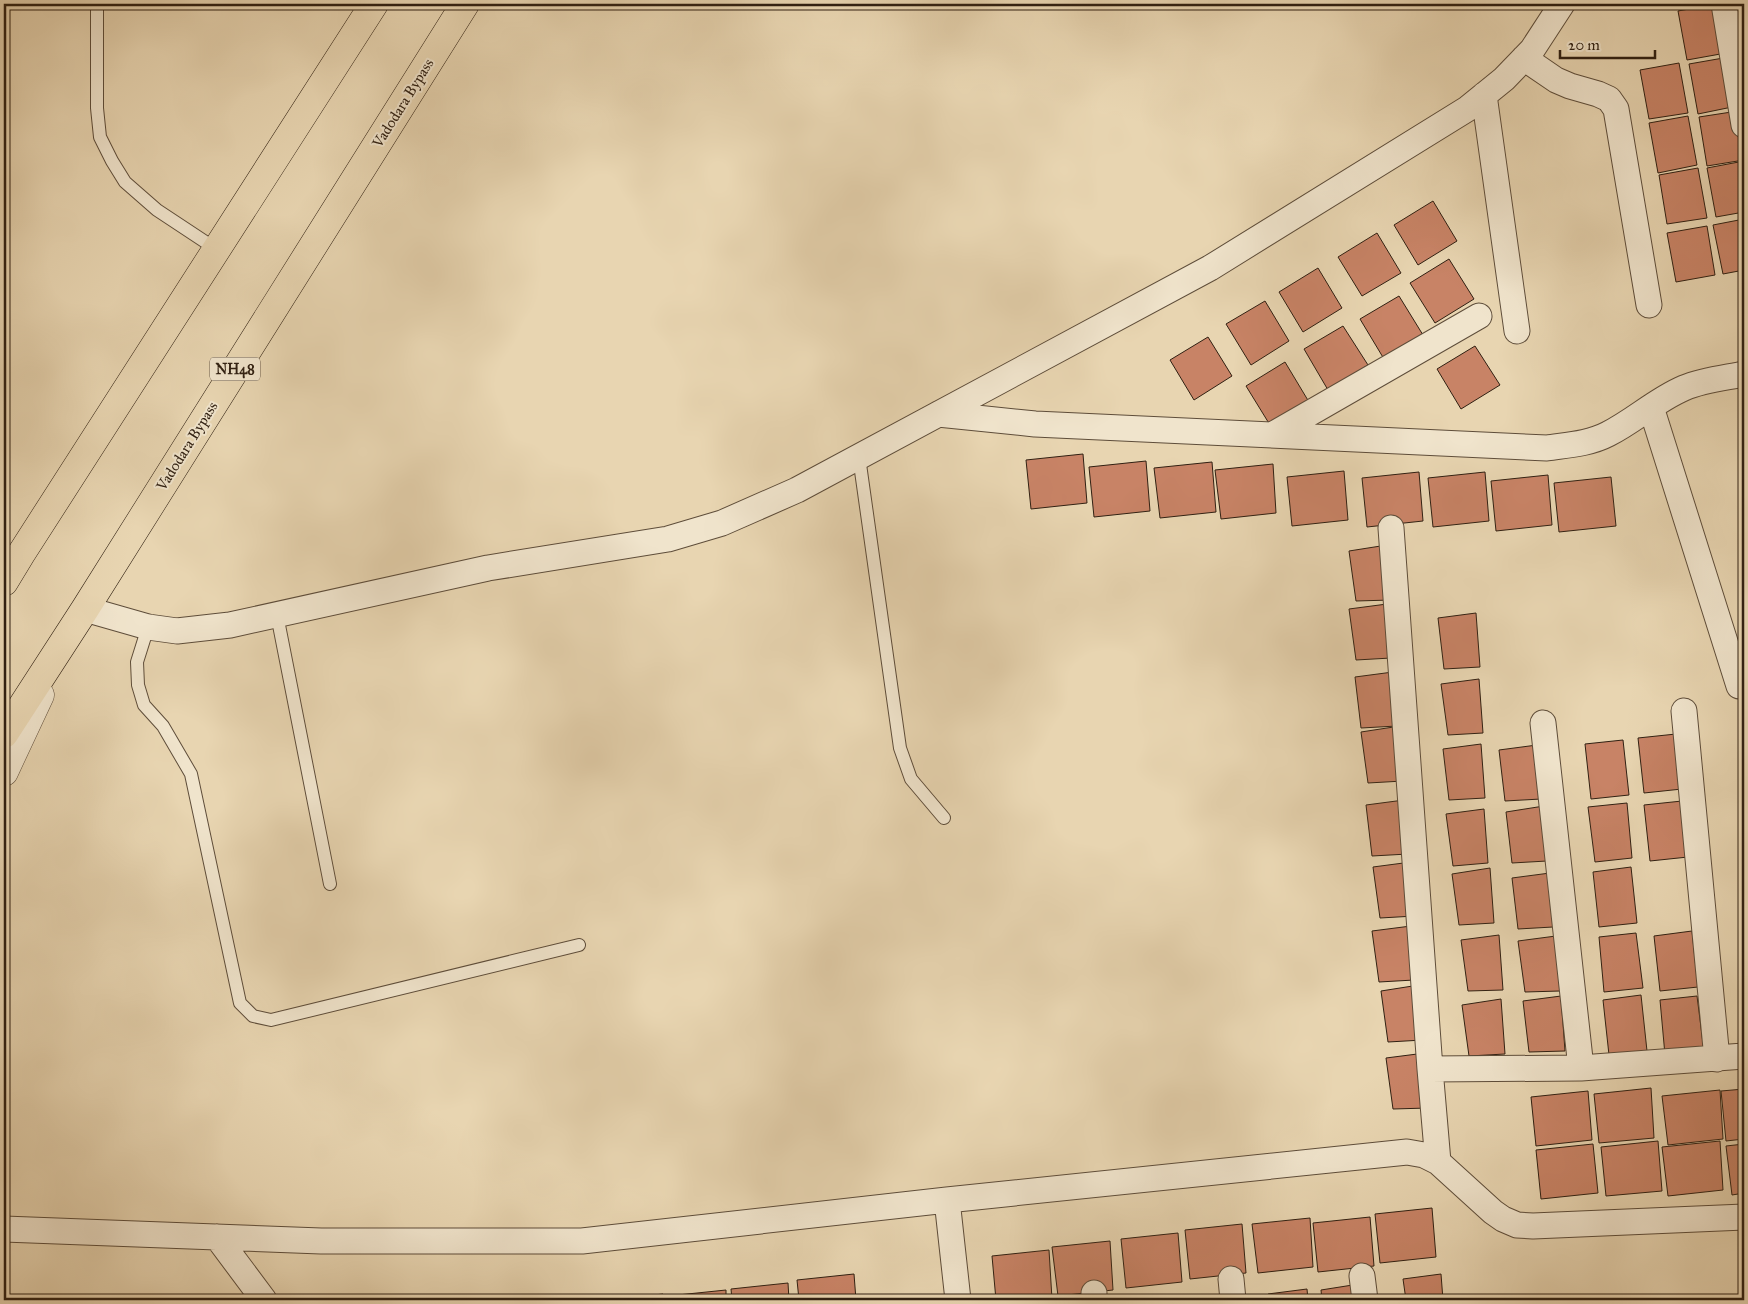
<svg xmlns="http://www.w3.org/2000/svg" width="1748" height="1304" viewBox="0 0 1748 1304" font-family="'IM FELL Great Primer',serif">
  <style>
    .building { fill: #c88366; stroke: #302012 }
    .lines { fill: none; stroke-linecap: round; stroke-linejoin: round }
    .service-casing { stroke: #5e4d3a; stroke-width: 14 }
    .minor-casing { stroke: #5e4d3a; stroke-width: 27 }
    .tertiary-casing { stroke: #5e4d3a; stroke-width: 29 }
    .trunk-casing { stroke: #302012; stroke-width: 29 }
    .service { stroke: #f0e4cc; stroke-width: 12 }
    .minor { stroke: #f0e4cc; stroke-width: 25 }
    .tertiary { stroke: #f0e4cc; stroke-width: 28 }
    .trunk { stroke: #e8d5b1; stroke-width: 28 }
    .labels { text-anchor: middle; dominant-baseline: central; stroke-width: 4; stroke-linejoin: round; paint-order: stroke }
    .shield { fill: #f0e4cc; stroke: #6a5b4a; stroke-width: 1 }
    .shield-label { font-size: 14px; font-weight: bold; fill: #302012 }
    .street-label { font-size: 15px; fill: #302012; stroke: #f0e4cc }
  </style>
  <rect width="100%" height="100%" fill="#e8d5b1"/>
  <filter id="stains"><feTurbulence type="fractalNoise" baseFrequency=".004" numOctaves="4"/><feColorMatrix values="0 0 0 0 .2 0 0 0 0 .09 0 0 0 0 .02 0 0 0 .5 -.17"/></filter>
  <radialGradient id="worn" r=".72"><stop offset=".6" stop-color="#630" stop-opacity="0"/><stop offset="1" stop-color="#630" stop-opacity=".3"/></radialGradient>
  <path class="building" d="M1717,4L1726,53L1687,60L1678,11Z
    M1729,57L1737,106L1698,114L1689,64Z
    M1679,63L1688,113L1649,119L1640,70Z
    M1738,111L1744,146V160L1707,166L1699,117Z
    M1688,116L1697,165L1658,173L1649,123Z
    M1744,161V212L1716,217L1707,168Z
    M1698,168L1707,218L1667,224L1659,175Z
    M1433,201L1457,241L1418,265L1394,225Z
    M1744,219V270L1723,274L1713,225Z
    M1707,226L1715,275L1676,282L1667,233Z
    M1377,233L1401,273L1362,296L1338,257Z
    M1449,259L1474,299L1435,323L1410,283Z
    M1318,268L1342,308L1303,332L1279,292Z
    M1399,296L1423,335L1384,359L1360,319Z
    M1265,301L1289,341L1251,365L1226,324Z
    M1343,326L1368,365L1328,390L1304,349Z
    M1208,337L1232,376L1194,400L1170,360Z
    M1475,346L1500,385L1461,409L1437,369Z
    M1285,362L1309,402L1270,425L1246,386Z
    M1083,454L1087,503L1031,509L1026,460Z
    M1146,461L1150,511L1094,517L1089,467Z
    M1212,462L1216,512L1160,518L1154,468Z
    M1273,464L1276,513L1221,519L1215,470Z
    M1344,471L1348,520L1292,526L1287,477Z
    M1419,472L1423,521L1367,527L1362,478Z
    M1485,472L1489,521L1433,527L1428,478Z
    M1548,475L1552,525L1496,531L1491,481Z
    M1611,477L1616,526L1559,532L1554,483Z
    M1387,545L1391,600L1356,601L1349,551Z
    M1387,604L1391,658L1356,660L1349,609Z
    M1476,613L1480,667L1444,669L1438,618Z
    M1393,672L1397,726L1361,728L1355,677Z
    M1479,679L1483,733L1448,735L1441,684Z
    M1400,726L1403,781L1368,783L1361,732Z
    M1676,734L1682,789L1644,793L1638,738Z
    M1623,740L1629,795L1591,799L1585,744Z
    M1481,744L1485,798L1449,800L1443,749Z
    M1537,745L1541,799L1505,801L1499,750Z
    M1404,800L1408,854L1372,856L1366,805Z
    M1682,801L1688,857L1650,861L1644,805Z
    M1627,803L1632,858L1595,862L1588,807Z
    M1544,806L1547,861L1512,863L1506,812Z
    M1484,809L1488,863L1453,866L1446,814Z
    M1411,862L1415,916L1380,918L1373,867Z
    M1631,867L1637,923L1599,927L1593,872Z
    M1490,868L1494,923L1459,925L1452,874Z
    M1550,873L1553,927L1518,929L1512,878Z
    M1411,926L1414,980L1379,982L1372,931Z
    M1692,931L1698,987L1660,991L1654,936Z
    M1636,933L1643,988L1604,992L1599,937Z
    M1499,935L1503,990L1468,991L1461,940Z
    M1556,936L1560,991L1525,992L1518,941Z
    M1419,985L1423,1040L1388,1042L1381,991Z
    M1641,995L1647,1051L1609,1055L1603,1000Z
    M1561,996L1565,1051L1529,1052L1523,1001Z
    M1697,996L1704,1051L1665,1055L1660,1000Z
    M1501,999L1505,1054L1469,1056L1462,1005Z
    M1425,1053L1428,1108L1393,1109L1386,1058Z
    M1651,1088L1654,1138L1599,1143L1594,1094Z
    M1744,1089V1139L1726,1141L1721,1091Z
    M1720,1090L1723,1139L1668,1145L1662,1096Z
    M1588,1091L1592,1140L1536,1146L1531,1097Z
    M1658,1141L1662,1191L1606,1196L1601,1147Z
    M1720,1141L1723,1190L1668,1196L1662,1147Z
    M1593,1144L1598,1193L1541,1199L1536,1150Z
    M1744,1144V1193L1732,1195L1726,1146Z
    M1432,1208L1436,1257L1380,1263L1375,1214Z
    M1370,1217L1374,1266L1318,1272L1313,1223Z
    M1310,1218L1313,1267L1258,1273L1252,1224Z
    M1242,1224L1246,1273L1190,1279L1185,1230Z
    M1178,1233L1182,1282L1126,1288L1121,1239Z
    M1110,1241L1113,1290L1058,1296L1052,1247Z
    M1049,1250L1052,1299L996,1300L992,1256Z
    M854,1274L856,1300H799L797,1280Z
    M1441,1274L1443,1300H1406L1403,1279Z
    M788,1283L789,1300H732L731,1289Z
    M1359,1284L1360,1300H1322L1321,1290Z
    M1307,1289L1308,1300H1269L1268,1294Z
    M726,1290V1300H669L668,1296Z
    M663,1294V1300H606Z"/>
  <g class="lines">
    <g class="service-casing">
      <path id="service" d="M97,4V108L100,137L112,161L125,182L157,210L216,249
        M859,457L900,748L911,779L944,818
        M277,615L330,884
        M148,627L137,662L138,685L144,705L163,726L191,774L240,1003L253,1016L271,1020L579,945"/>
    </g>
    <g class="minor-casing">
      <path id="minor" d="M1724,4L1744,125
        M1524,58L1556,80L1570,86L1598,94L1609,99L1616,109L1649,305
        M1484,95L1517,331
        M1651,407L1739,686
        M938,414L1035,424L1547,448C1567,445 1589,444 1608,434C1634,421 1656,400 1684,388C1703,380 1724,378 1744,374
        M1272,435L1479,316
        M1391,528L1430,1069
        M85,609L148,627L177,631L230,625L488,568L668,539L722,523L797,490L1210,268L1467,109L1504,79L1532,50L1562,4
        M1684,711L1717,1059
        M1543,723L1581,1068
        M1438,1162L1430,1069L1581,1068L1744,1056
        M947,1200L958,1300
        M4,1229L321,1241H582L947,1200L1407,1152L1424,1155L1438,1162L1493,1212L1503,1219L1517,1225L1533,1226L1744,1217
        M217,1237L264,1300
        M1362,1276L1365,1300
        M1231,1279L1233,1300
        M1094,1293V1300"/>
    </g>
    <g class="tertiary-casing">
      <path id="tertiary" d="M4,772L40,695"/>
    </g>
    <g class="trunk-casing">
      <path id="trunk" d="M4,582L21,554L374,4
        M4,734L85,609L465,4"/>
    </g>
    <use href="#service" class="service"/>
    <use href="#minor" class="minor"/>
    <use href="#tertiary" class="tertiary"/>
    <use href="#trunk" class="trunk"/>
  </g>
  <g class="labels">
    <rect class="shield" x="210" y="357.5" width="50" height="23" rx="4"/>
    <g class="shield-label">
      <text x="235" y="369">NH48</text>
    </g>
    <g class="street-label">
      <text transform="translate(403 103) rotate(-58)">Vadodara Bypass</text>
      <text transform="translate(187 446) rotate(-58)">Vadodara Bypass</text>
    </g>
  </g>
  <rect width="1748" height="1304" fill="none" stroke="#e8d5b1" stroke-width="20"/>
  <rect x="5" y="5" width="1738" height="1294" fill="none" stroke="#302012" stroke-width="2.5"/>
  <rect x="10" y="10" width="1728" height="1284" fill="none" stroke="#302012"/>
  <path d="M1560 50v8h95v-8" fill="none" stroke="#302012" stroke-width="2.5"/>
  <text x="1568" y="50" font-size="15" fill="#302012" stroke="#f0e4cc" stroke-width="4" paint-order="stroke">20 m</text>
  <rect width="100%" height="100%" filter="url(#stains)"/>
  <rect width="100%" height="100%" fill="url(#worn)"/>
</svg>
